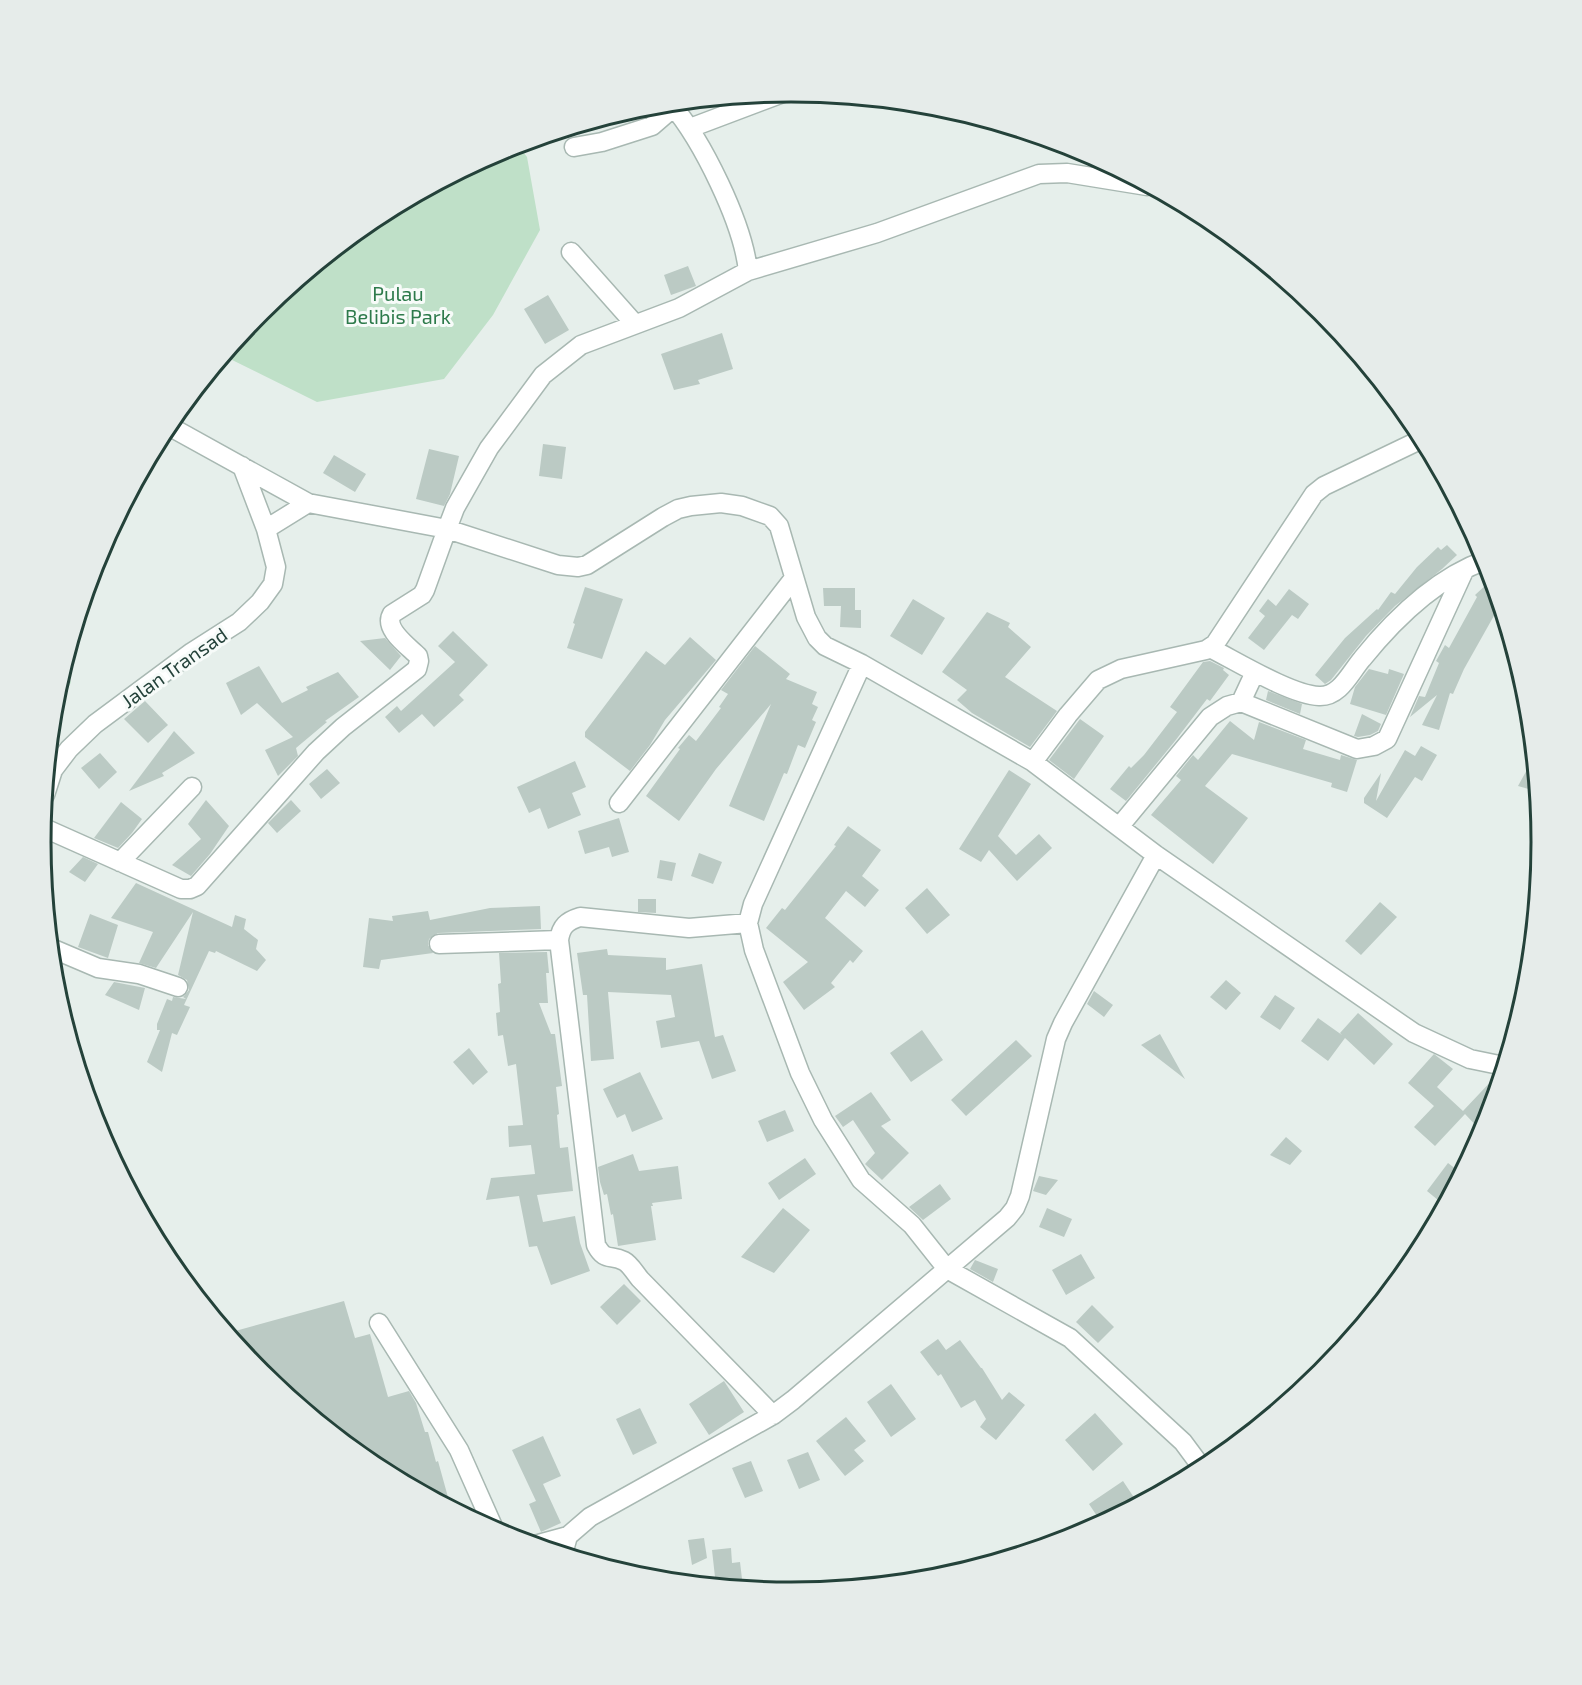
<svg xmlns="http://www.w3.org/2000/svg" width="1582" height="1685" viewBox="0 0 1582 1685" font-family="'Exo 2',sans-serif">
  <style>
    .green { fill: #bfe0c8 }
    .building { fill: #bbcac4 }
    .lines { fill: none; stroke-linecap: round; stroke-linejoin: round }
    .minor-casing { stroke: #a8b8b2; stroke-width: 21 }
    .minor { stroke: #fff; stroke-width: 18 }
    .labels { text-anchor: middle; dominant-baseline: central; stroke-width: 6; stroke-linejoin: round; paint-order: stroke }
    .park-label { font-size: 20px; fill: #2d7a4b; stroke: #f7fbf9 }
    .street-label { font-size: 20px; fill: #24423a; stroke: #f7fbf9 }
    .rim { fill: none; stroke: #24423a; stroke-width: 3 }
  </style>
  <rect width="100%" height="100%" fill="#e6efeb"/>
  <path class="green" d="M518,145L527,157L540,230L493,315L444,379L317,402L224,356L261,312L374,218L504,149Z
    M63,669L71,682L52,725L55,696Z"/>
  <path class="building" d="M688,266L696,286L671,295L664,275Z
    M548,295L569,330L545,344L524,309Z
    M722,333L733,369L698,380L700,384L674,390L661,354Z
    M543,444L566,447L562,479L539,476Z
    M429,449L459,456L450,494L444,506L416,499Z
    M334,455L366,474L355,492L323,473Z
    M1447,545L1457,555L1442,569L1395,606L1366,636L1331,680L1325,684L1315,675L1345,638L1377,609L1378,610L1391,592L1395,594L1417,567L1438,547L1441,550Z
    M1487,584L1495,589L1500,605L1464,669L1453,694L1450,693L1439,730L1422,725L1437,695L1410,717L1419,696L1425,697L1439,663L1436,661L1445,645L1449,648L1477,597L1475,595Z
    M585,587L623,599L602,659L567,648L575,624L573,623Z
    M823,588H855V610H861V628L840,627L841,606H824Z
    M1289,589L1309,604L1298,619L1292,615L1264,650L1248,638L1265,616L1259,611L1268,599L1276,606Z
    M913,599L945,618L922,655L890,636Z
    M987,612L1010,623L1008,627L1031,647L1005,677L1057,711L1030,747L972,713L957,700L967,690L942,672Z
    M453,631L488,665L459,695L464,700L434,727L422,714L399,733L385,717L397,706L401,711L455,662L438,646Z
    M690,637L716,660L665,720L650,745L630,771L585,737V732L646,651L665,665Z
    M385,638L401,656L390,670L360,641Z
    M755,646L790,674L786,679L817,692L812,704L818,707L812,720L816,722L805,748L798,745L787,774L784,773L764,821L729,806L771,704L716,769L679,821L646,796L680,749L678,748L689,735L696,741L721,708L719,707L728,694L721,690Z
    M1210,661L1224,668L1223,670L1229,675L1210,701L1207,699L1175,741L1126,801L1110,789L1129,766L1131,768L1144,755L1177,712L1170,707L1203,662Z
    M259,666L282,703L308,690L306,687L338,672L359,697L325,721L327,722L296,748L298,756L278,776L265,750L293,737L257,703L241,715L226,683Z
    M1369,669L1388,674L1389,669L1404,674L1386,715L1350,704L1355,687Z
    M1268,691L1302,704L1300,714L1266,700Z
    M145,701L168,725L148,743L124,719Z
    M1362,714L1381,724L1378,731L1370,735L1358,737L1354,736Z
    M1080,719L1104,736L1074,779L1049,760Z
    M1230,721L1254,740L1259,722L1306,740L1303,749L1340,760L1341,755L1357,760L1347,792L1331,787L1332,783L1232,754L1205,786L1248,818L1213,864L1151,815L1181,780L1176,776L1193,755L1198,760Z
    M174,731L195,753L162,773L164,776L129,791Z
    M1421,746L1437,755L1422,781L1415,777L1387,818L1364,803V798L1381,773L1376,801L1405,750L1415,756Z
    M100,753L117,772L99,789L81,768Z
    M1533,759L1536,791L1518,786Z
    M575,761L586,787L572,793L581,815L548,829L540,808L529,813L517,787Z
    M327,769L340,783L321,799L309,784Z
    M1009,770L1031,784L998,836L1016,855L1039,834L1052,848L1017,881L989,850L981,862L959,849Z
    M206,800L229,826L210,854L191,876L172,865L201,839L188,824Z
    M291,800L301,811L277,833L268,823Z
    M121,802L142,819L132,833L118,848L94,838Z
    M619,818L629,852L612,857L609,847L585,854L578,831Z
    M848,826L881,850L862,876L879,890L865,907L846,891L825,918L863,951L853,963L850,960L831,983L835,987L804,1010L783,982L808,962L766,928L782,908L785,910L836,846L834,845Z
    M699,853L722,862L713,884L691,876Z
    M83,857L98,864L85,882L69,872Z
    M660,860L676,863L672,881L657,878Z
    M136,883L232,927L235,915L246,919L244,929L258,940L256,949L266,960L257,971L216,951L215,953L209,951L184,1005L190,1007L177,1035L172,1033L162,1072L147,1062L160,1030H157V1024L167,999L172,1001L173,997L186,999L183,997L189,990L187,980L178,975L193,912L156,968L139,963L153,932L111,918Z
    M927,888L950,915L927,934L905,908Z
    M638,899H656V913L638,912Z
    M1380,902L1397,917L1361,955L1345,941Z
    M540,906L541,929L438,933L429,939L428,945L433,953L381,960L379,969L363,967L369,918L393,921L392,916L428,911L430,920L490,908Z
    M90,914L118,925L108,958L78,947Z
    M607,949L608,955L666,958V970L702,964L715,1037L723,1035L736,1071L712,1079L699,1041L661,1048L656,1021L675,1017L671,995L608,992L614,1059L591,1061L587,995H583L577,953Z
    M547,952L549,973H546L548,1003H539L551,1034H555L562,1086L556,1087L559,1114L557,1115L560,1148L568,1147L573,1191L537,1195L543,1222L575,1216L580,1243L590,1271L551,1285L537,1246L529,1247L519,1196L486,1200L491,1178L535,1174L531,1145L509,1147L508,1126L523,1125L516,1064L508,1066L503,1035L498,1036L496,1013L500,1012L498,984L501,983L499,953Z
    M1226,980L1241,993L1226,1010L1210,997Z
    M114,982L145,988L139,1010L105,995Z
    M1094,991L1113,1005L1104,1017L1087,1004Z
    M1275,995L1295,1008L1280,1030L1260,1017Z
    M1358,1013L1393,1044L1374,1065L1345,1038L1328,1061L1301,1041L1318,1018L1342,1035L1340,1033Z
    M922,1030L943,1060L911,1082L890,1053Z
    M1160,1034L1185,1079L1141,1045Z
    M1016,1040L1032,1056L966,1116L951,1100Z
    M469,1048L488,1072L473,1085L453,1062Z
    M1434,1054L1453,1069L1437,1087L1463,1111L1496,1076L1500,1077L1483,1133L1465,1114L1435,1146L1414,1127L1434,1106L1408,1083Z
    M640,1072L663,1119L632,1132L625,1114L617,1118L603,1089Z
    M871,1092L891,1120L881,1126L909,1153L882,1180L865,1164L875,1153L853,1120L843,1127L835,1116Z
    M785,1110L794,1131L767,1142L758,1121Z
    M1286,1137L1302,1151L1290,1165L1270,1155Z
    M633,1154L639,1171L678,1166L682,1199L652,1203L653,1206H651L656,1240L618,1246L613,1214L611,1215L607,1194L604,1195L600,1182L598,1167Z
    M805,1158L816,1174L779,1200L768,1183Z
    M1448,1163L1461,1173L1444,1205L1427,1191Z
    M1039,1176L1058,1180L1046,1195L1033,1191Z
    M940,1184L951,1199L923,1220L909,1207Z
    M783,1208L810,1230L774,1273L741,1257Z
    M1047,1208L1072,1219L1064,1237L1039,1227Z
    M1081,1254L1095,1278L1066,1295L1052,1270Z
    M975,1260L998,1269L993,1282L970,1269Z
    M624,1284L641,1301L617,1325L600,1307Z
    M344,1301L355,1338L370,1334L388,1397L409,1391L416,1403L425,1432H428L436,1462L438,1461L451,1508L374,1466L260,1373L228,1333Z
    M1092,1305L1114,1327L1098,1343L1076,1322Z
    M938,1339L946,1350L960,1340L981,1368H982L1002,1400L1009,1392L1025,1405L996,1440L980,1427L986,1419L975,1400L961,1408L941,1374L938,1376L920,1352Z
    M724,1381L744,1412L709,1435L689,1404Z
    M891,1384L916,1419L891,1437L867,1402Z
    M640,1408L657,1443L633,1455L616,1419Z
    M1095,1413L1123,1444L1093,1471L1065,1440Z
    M846,1417L866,1441L854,1450L864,1461L845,1476L816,1441Z
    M543,1436L561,1476L543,1484L561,1523L541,1532L529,1504L536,1501L512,1450Z
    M808,1452L820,1480L799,1489L787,1460Z
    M751,1461L763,1491L745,1498L732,1468Z
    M1123,1481L1135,1499L1101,1522L1089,1504Z
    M704,1538L707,1558L692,1565L688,1540Z
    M731,1548L732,1563L740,1562L742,1579L731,1580L732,1587L716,1586L712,1550Z"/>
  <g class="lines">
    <g class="minor-casing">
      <path id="minor" d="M690,128L783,93
        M574,147L602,142L652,126L674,107
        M571,252L634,323
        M748,271L877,233L1039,174L1067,173L1147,186
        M167,425L308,503L447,529L455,508L489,448L543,375L581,345L679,308L748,271C743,223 702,140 671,104
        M266,529L308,503
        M1210,648C1236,661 1291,695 1319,696C1340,697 1350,673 1362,659C1395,618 1436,578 1486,560
        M862,664L753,904L748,923L754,950L800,1073L823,1120L861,1180L912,1225L947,1269L1070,1338L1183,1442L1203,1469
        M1241,702L1255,672
        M1033,762L1068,715L1098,680L1121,669L1206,650L1215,644L1314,494L1324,486L1422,439
        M45,795L53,770L69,749L95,724L192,652L239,622L260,602L273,584L276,567L266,529L242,466
        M619,803L794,578
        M42,827L181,889H190L197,886L316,752L343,727L417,669L419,661L418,656C408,646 383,629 392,614L422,595L425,590L447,529L558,565L578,567L587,565L663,517L678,509L691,506L721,503L742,506L770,516L779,526L806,617L817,638L825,646L862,664L1033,762L1156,855L1414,1033L1470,1059L1504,1066
        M1119,827L1210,717L1227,706L1241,702L1357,749L1374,746L1387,739L1464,571
        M120,862L192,787
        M748,923L689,928L580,917C567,921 561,926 559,940L596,1245C605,1262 610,1254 624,1261C630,1264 635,1273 640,1279L773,1415
        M439,944L559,940
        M51,948L98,968L139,974L178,987
        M379,1323L459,1450L495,1531
        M535,1545L568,1536
        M563,1554L568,1536L590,1517L773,1415L793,1400L1007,1218L1015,1208L1020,1196L1056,1039L1063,1023L1156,855"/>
    </g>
    <use href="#minor" class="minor"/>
  </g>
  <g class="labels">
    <g class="park-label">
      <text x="398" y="293">Pulau<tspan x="398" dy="23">Belibis Park</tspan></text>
    </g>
    <g class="street-label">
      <text transform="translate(174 667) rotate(-35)">Jalan Transad</text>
    </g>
  </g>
  <path d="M0 0H1582V1685H0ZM51 842a740 740 0 1 1 1480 0a740 740 0 1 1-1480 0Z" fill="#e6ecea" fill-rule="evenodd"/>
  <path class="rim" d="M51 842a740 740 0 1 1 1480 0a740 740 0 1 1-1480 0Z"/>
</svg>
